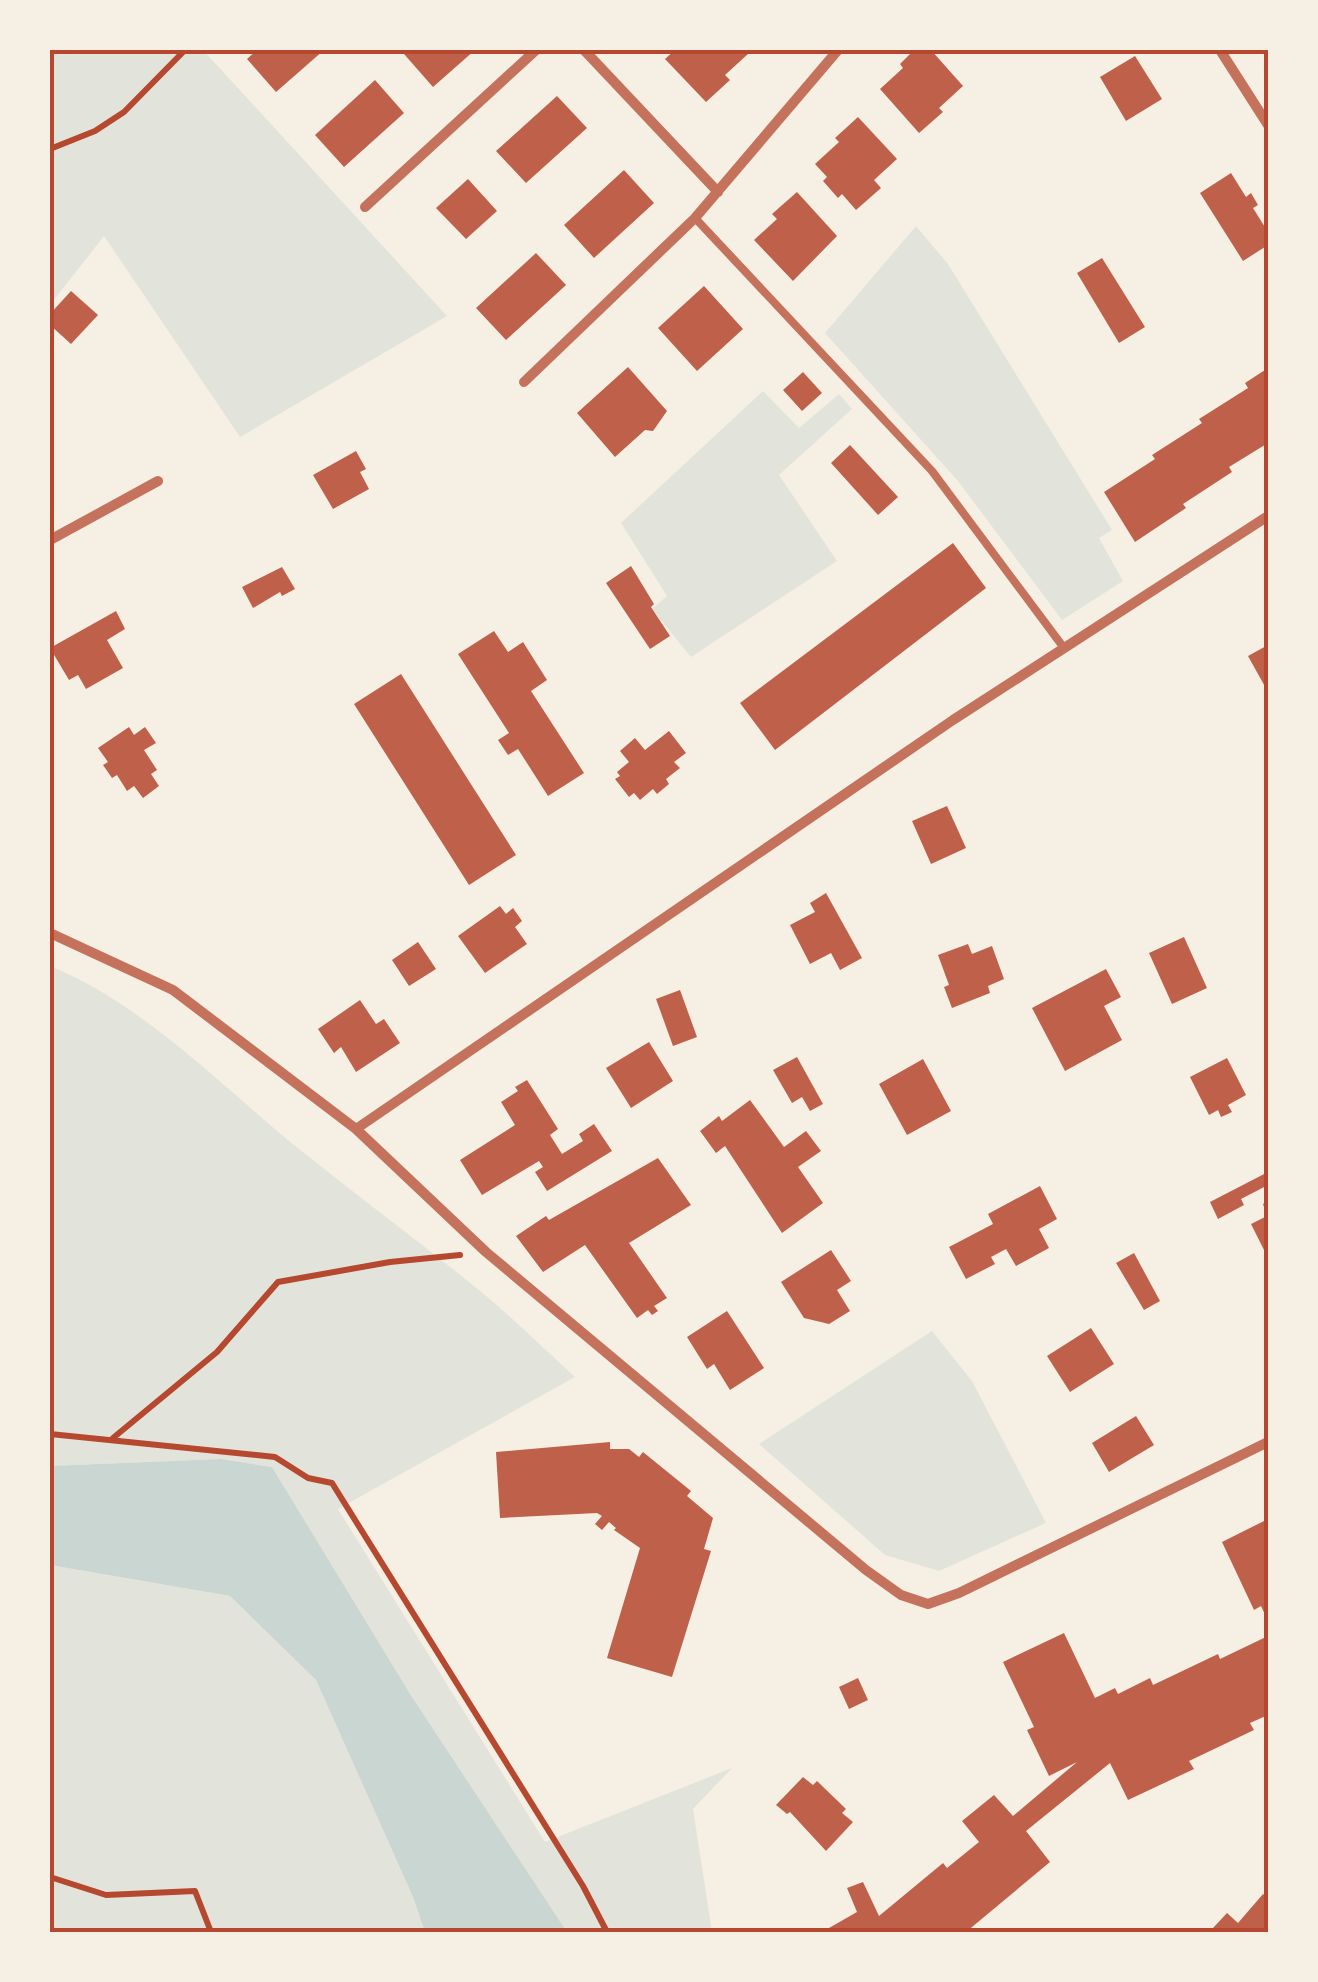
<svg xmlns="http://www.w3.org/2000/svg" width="1318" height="1982" viewBox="0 0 1318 1982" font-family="'Work Sans',sans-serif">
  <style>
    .green { fill: #e2e4dc }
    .water { fill: #c9d6d2 }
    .building { fill: #bf614a }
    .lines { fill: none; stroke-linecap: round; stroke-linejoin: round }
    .path { stroke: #b5482f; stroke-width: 6 }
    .service { stroke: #c5725c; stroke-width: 8 }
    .minor { stroke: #c5725c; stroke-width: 10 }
    .neatline { fill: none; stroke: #b5482f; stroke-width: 4 }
  </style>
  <rect width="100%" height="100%" fill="#f6efe4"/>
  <path class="green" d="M50,50H203L447,316L240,437L104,236L50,305Z
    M916,226L948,264L1112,530L1099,538L1123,581L1062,620L958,481L825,333Z
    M763,391L799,428L839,394L852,409L779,475L837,561L691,657L652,609L667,596L621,523Z
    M50,966C140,1002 220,1084 294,1145C357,1196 423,1244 485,1295C516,1321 545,1350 575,1377L338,1509L545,1842L732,1768L693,1809L712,1932H567L412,1697L272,1467L221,1459L50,1466Z
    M932,1331L972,1381L1046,1523L939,1571L885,1555L759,1444Z
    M50,1565L230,1596L316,1680L413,1897L425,1932H50Z"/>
  <path class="water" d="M221,1459L272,1467L412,1697L567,1932H425L413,1897L316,1680L230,1596L50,1565V1466Z"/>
  <path class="building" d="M257,50H324L276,92L247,59Z
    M409,50H475L433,87L404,54Z
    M675,50H744L748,54L725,75L730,80L706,102L665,59Z
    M914,50H931L963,86L939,108L943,112L919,133L880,89L903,68L900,64Z
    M1135,56L1162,99L1126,121L1100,77Z
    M375,80L404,113L344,167L315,135Z
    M557,96L587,128L526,183L496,151Z
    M858,117L897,159L874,180L881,188L856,210L842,194L838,198L823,181L827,177L815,164L839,142L835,138Z
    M624,170L654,203L594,258L564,225Z
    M1231,173L1246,197L1251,193L1258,205L1253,208L1268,232V245L1243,261L1200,193Z
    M468,179L497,211L466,239L436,208Z
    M797,192L837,236L793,281L754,240L777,219L772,214Z
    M536,253L566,285L506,340L476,308Z
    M1102,258L1145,327L1119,343L1077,273Z
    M704,286L743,329L697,371L658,328Z
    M71,291L98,315L71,344L50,325V314Z
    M628,367L667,411L653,431L645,430L615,457L577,413Z
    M1268,368V443L1229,467L1232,472L1183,504L1186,508L1135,542L1104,492L1155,459L1152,455L1202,423L1199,419L1248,388L1245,383Z
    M803,372L822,393L802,411L783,390Z
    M850,445L898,497L878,515L831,463Z
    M356,451L366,469L360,472L369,489L333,509L313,475Z
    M953,543L986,588L775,750L740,703Z
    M631,566L654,604L651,607L670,636L650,649L606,583Z
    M282,567L295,589L282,596L280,592L253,608L242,587Z
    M116,611L125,629L107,640L123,668L86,689L78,675L69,680L50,648Z
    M494,631L508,652L523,642L547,680L531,691L584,773L548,796L518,749L508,755L498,740L509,733L458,654Z
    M1268,645V692L1248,656Z
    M401,674L516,855L469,885L354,704Z
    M129,727L134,735L145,727L156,743L144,750L157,770L151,774L159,786L143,798L134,786L127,791L117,775L112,778L103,765L108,762L98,748Z
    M669,731L686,753L674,762L680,768L666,779L669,784L657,794L653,789L640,800L634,793L629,797L615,779L620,776L617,772L629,762L620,751L635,738L645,750Z
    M947,806L966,848L931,864L912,821Z
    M826,893L862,958L840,970L831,953L810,964L790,925L815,912L810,903Z
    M500,906L506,914L513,908L522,921L515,927L527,944L485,973L458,936Z
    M1184,937L1207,988L1172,1004L1149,953Z
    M418,942L436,969L409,986L392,960Z
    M968,944L972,954L992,946L1004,979L988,986L990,993L952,1008L944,987L949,985L938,955Z
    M1106,969L1121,997L1104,1006L1122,1040L1065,1071L1032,1008Z
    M680,990L697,1037L673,1046L656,999Z
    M360,1000L376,1024L384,1019L400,1043L356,1072L341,1047L334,1053L318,1029Z
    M649,1042L673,1081L631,1108L606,1068Z
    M797,1057L823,1104L810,1111L802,1097L792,1103L773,1070Z
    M1227,1058L1246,1095L1228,1105L1232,1112L1221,1117L1218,1110L1209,1115L1190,1077Z
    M923,1059L951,1111L907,1135L879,1084Z
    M527,1080L558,1129L550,1135L562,1154L583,1141L579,1134L594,1124L612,1151L547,1191L535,1172L543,1167L539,1161L482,1195L460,1160L515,1125L501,1102L518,1091L515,1087Z
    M750,1100L784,1147L806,1131L821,1151L798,1167L823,1203L782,1233L725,1146L716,1153L700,1131L719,1116L722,1121Z
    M658,1158L691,1205L629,1243L667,1298L654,1306L658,1311L652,1315L648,1310L637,1318L585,1245L543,1272L516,1236L546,1216L549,1220Z
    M1268,1172V1185L1241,1199L1244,1205L1218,1219L1210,1202Z
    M1040,1186L1057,1219L1039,1229L1049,1248L1016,1266L1006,1249L991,1257L995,1264L966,1279L949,1247L993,1224L988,1214Z
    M1268,1201V1258L1251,1224L1267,1216L1263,1204Z
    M831,1250L851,1281L837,1290L850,1311L829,1324L804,1318L781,1282Z
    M1134,1253L1160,1301L1144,1310L1116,1263Z
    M727,1311L764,1368L730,1390L714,1364L707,1369L687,1337Z
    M1091,1328L1114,1364L1070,1392L1047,1356Z
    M1136,1416L1154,1445L1109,1472L1092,1443Z
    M610,1442V1449H629L639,1457L643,1452L691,1491L687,1496L713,1518L704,1549L711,1551L672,1677L607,1658L640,1548L614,1530L616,1528L609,1522L602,1530L595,1524L602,1516L597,1513L500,1518L496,1452Z
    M1268,1519V1621L1261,1606L1254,1610L1222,1542Z
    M1064,1633L1095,1698L1115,1688L1118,1694L1150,1678L1153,1685L1218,1654L1220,1659L1268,1636V1715L1250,1723L1254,1730L1189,1761L1194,1769L1128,1800L1110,1763L1026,1831L1050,1862L966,1932H822L857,1912L847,1888L863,1882L879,1916L943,1863L947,1868L979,1842L962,1821L994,1795L1013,1816L1077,1762L1049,1776L1027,1730L1034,1727L1003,1662Z
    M858,1678L868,1700L849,1709L839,1687Z
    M803,1777L813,1785L817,1781L846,1809L842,1813L853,1822L826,1851L790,1812L787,1814L776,1805Z
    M1263,1894L1268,1898V1920L1264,1925L1268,1932H1218L1213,1928L1227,1913L1238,1923Z"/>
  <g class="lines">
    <path class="path" d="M50,149L95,131L124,112L185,50
      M50,1434L275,1457L308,1478L332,1483L583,1886L607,1932
      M113,1438L217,1352L278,1282L390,1262L460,1255
      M50,1877L106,1895L195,1891L211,1932"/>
    <path class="service" d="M695,218L932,471L1064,648"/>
    <path class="minor" d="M584,50L718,192
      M1220,50L1268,125
      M365,207L536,50
      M524,382L695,218L838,50
      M50,540L158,481
      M50,933L173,990L356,1129L486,1252L866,1570L901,1595L928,1604L959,1593L1268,1442
      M356,1129L953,720L1268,516"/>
  </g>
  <rect width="1318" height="1982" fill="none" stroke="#f6efe4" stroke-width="105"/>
  <rect x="52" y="52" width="1214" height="1878" class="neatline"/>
</svg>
